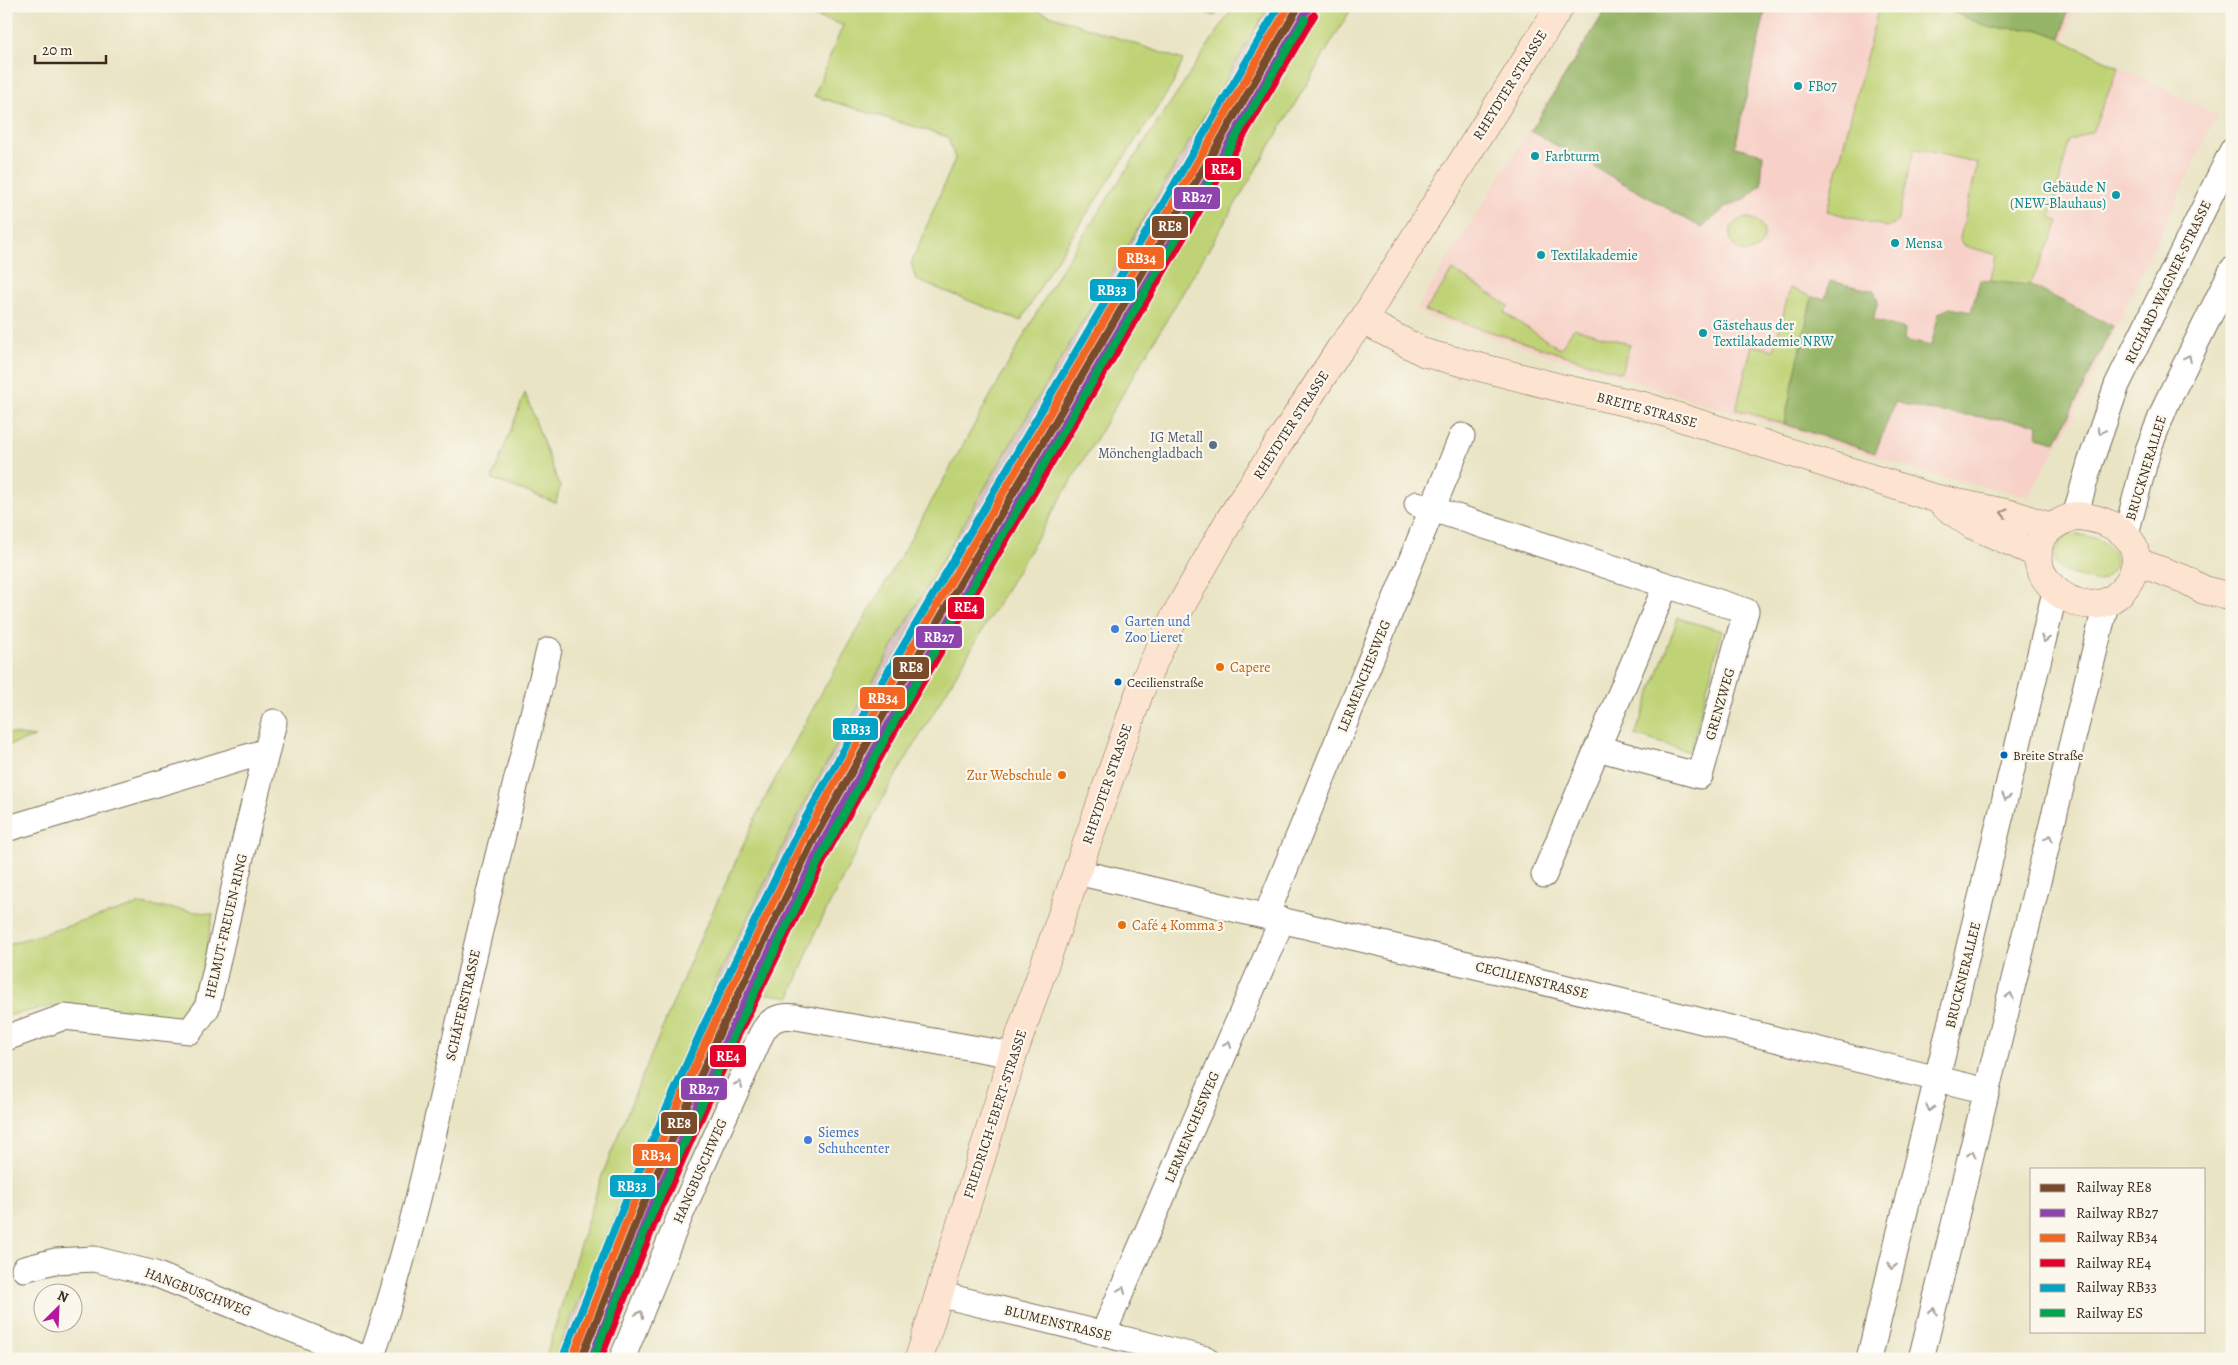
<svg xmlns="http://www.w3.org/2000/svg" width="2238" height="1365" viewBox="0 0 2238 1365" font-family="Alegreya,serif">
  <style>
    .built { fill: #f7d1c8 }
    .industrial { fill: #d2bfc0 }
    .green { fill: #bfd376; stroke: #7d7e4a }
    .forest { fill: #97b567; stroke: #697042 }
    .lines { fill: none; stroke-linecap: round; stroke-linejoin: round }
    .street-casing { stroke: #786b58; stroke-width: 27 }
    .secondary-casing { stroke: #786b58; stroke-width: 29 }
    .street { stroke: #fff; stroke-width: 25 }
    .secondary { stroke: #fde4d1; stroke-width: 28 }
    .rail-1-casing { stroke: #fbf7ec; stroke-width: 11 }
    .rail-2-casing { stroke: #fbf7ec; stroke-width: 11 }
    .rail-3-casing { stroke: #fbf7ec; stroke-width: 11 }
    .rail-4-casing { stroke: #fbf7ec; stroke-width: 11 }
    .rail-5-casing { stroke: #fbf7ec; stroke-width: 11 }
    .rail-6-casing { stroke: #fbf7ec; stroke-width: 11 }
    .rail-1 { stroke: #7a4b2a; stroke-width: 8 }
    .rail-2 { stroke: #8e44ad; stroke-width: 8 }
    .rail-3 { stroke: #f26522; stroke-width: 8 }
    .rail-4 { stroke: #e4002b; stroke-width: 8 }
    .rail-5 { stroke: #03a3c5; stroke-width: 8 }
    .rail-6 { stroke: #00a651; stroke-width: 8 }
    .oneway { stroke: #a79f9a }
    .oneway2 { stroke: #9c8778 }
    .culture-dot { fill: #0f9aa8; stroke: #fbf7ec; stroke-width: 2 }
    .service-dot { fill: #5c6f8a; stroke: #fbf7ec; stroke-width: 2 }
    .shop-dot { fill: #3f7fe0; stroke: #fbf7ec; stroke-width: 2 }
    .food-dot { fill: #e8710a; stroke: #fbf7ec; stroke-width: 2 }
    .bus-dot { fill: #0065bd; stroke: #fbf7ec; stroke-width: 2 }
    .labels { text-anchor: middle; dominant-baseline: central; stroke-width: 4.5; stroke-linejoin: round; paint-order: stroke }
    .bus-label { font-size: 13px; fill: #3b2a1e; stroke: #fbf7ec; text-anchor: start }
    .street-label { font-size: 14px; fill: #3b2a1e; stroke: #fbf7ec }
    .culture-label { font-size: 14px; fill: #0d838f; stroke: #fbf7ec; text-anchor: start }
    .service-label { font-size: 14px; fill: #4e5e75; stroke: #fbf7ec; text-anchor: end }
    .shop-label { font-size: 14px; fill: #366cbe; stroke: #fbf7ec; text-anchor: start }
    .food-label { font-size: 14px; fill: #c56008; stroke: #fbf7ec; text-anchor: start }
    .line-badge { stroke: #fbf7ec; stroke-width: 2 }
    .badge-label { font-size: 14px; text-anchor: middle; font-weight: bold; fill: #fff }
  </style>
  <rect width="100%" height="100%" fill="#fbf7ec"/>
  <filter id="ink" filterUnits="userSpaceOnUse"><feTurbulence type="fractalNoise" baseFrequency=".02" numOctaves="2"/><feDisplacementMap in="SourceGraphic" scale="10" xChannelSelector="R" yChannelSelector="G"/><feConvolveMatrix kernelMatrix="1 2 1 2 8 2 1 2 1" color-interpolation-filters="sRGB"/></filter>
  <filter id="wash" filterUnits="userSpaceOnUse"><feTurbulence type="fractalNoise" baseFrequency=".0096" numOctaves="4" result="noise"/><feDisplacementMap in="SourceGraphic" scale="20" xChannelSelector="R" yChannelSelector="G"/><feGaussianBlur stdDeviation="1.12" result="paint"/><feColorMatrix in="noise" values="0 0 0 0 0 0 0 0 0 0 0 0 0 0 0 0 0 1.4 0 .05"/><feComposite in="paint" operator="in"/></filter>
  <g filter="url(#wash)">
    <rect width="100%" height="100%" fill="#e9e4c4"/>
    <path class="built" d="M1607,6H2073L2065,41L2217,115L2075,414L2029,496L1945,478L1434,319L1416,310Z"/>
    <path class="industrial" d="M1269,6H1312L950,619L807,875L715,1061L652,1205L621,1281L633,1287L606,1359H554L718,977L808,796L927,586Z"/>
    <path class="green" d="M783,6H1023L1183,60L1173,84L1053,265L1021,321L916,280L911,263L955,159L948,137L814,96L843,25Z
      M1186,6H1222L1215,16Z
      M1234,6H1269L927,586L808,796L718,977L554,1359H545L578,1251L601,1178L620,1130L695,950L764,800L823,690L910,540L1060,271Z
      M1312,6H1353L884,796L816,931L790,997L762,993L652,1239L633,1287L620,1281L676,1147L715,1061L807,875L950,619Z
      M1879,6H1938L1991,28L2037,29L2061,38L2064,41L2119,67L2092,132L2069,141L2051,217L2059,222L2030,285L1990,282L1997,255L1965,246L1960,238L1978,163L1914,148L1897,222L1887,227L1827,211Z
      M1730 235a17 17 0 1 1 34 0a17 17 0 1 1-34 0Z
      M1453,270L1509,306L1504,313L1560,349L1574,328L1630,344L1621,373L1425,311Z
      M1790,288L1812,297L1784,424L1736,409L1752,345L1774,350Z
      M525,393L560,487L556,503L492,479Z
      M2069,535C2092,533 2125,545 2112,572C2109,576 2105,580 2099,581C2093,582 2086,579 2080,577C2075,575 2070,574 2065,572C2047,563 2055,542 2069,535Z
      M1678,618L1722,631L1690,752L1635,735Z
      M6,733L35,737L6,746Z
      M140,904L213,914L197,1002L185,1019L53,1006L6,1016V945Z"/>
    <path class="forest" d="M1608,6L1766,8L1735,147L1763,154L1761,185L1745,199L1726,207L1702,228L1531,131Z
      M1939,6H2068L2061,38L2037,29L1991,28Z
      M1980,280L2030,285L2113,326L2056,442L2037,437L2038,424L1926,410L1895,402L1875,453L1784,424L1812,297L1825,299L1830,281L1874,291L1878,301L1873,320L1905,329L1904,340L1931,346L1939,313L1950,308L1971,312Z"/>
  </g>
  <g filter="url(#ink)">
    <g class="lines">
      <g class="street-casing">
        <path id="street" d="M1417,504L1666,585L1544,875
          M2075,516L2090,463L2117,385L2232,151
          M2126,534L2148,450L2167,402L2232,270
          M1597,748L1700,776L1746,611L1666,585
          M6,829L267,751
          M1077,872L1518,976L1987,1091
          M1266,916L1462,436
          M6,1038L64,1017L190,1031L207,1008L246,835L274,722
          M24,1269L55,1261L94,1259L155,1274L366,1359
          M938,1294L1206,1359
          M1103,1334L1282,920
          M371,1359C412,1241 437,1118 465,996C491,880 520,765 549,650
          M622,1359L680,1216L761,1035C769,1019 779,1015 796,1017L1013,1055
          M1869,1359L2055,592
          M1921,1359L2106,604"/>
      </g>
      <g class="secondary-casing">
        <path id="secondary" d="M1363,320L1425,353L1565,389L1644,406L1934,498L2015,515L2051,527
          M1944,505L1972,525L2038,554
          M2075,516C2110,517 2153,541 2129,581C2088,651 1981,546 2075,516Z
          M2137,562L2184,579L2204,590L2232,597
          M919,1359L1013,1055L1140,691L1173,620L1230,519L1340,349L1363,320L1560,6"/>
      </g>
      <use href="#street" class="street"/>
      <use href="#secondary" class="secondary"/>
      <g class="rail-1-casing">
        <path id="rail-1" d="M581,1359L642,1207L720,1032L814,839L893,698L1299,6"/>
      </g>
      <g class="rail-2-casing">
        <path id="rail-2" d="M591,1359L650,1210L728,1036L822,843L901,702L1307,10"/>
      </g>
      <g class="rail-3-casing">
        <path id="rail-3" d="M573,1356L634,1203L712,1028L806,835L885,694L1289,6"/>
      </g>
      <g class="rail-4-casing">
        <path id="rail-4" d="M600,1359L658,1214L736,1039L830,847L908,707L1314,15"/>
      </g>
      <g class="rail-5-casing">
        <path id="rail-5" d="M565,1352L626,1200L704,1025L799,830L878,689L1279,6"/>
      </g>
      <g class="rail-6-casing">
        <path id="rail-6" d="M593,1359L653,1211L733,1037L818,862L905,702L1305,19"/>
      </g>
      <use href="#rail-1" class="rail-1"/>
      <use href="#rail-2" class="rail-2"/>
      <use href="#rail-3" class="rail-3"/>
      <use href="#rail-4" class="rail-4"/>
      <use href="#rail-5" class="rail-5"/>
      <use href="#rail-6" class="rail-6"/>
    </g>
    <defs><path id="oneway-chevron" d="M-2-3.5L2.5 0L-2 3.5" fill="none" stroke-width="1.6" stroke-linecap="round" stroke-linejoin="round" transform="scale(1.25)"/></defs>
    <g class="oneway">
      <use href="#oneway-chevron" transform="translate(2188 358) rotate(-64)"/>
      <use href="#oneway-chevron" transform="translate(2101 431) rotate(109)"/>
      <use href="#oneway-chevron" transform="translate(2045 639) rotate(104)"/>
      <use href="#oneway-chevron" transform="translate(2006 797) rotate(104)"/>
      <use href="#oneway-chevron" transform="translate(2049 838) rotate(-76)"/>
      <use href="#oneway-chevron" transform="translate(2010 996) rotate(-76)"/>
      <use href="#oneway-chevron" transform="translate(1228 1044) rotate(-67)"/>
      <use href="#oneway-chevron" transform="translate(739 1084) rotate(-66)"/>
      <use href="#oneway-chevron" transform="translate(1930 1108) rotate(104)"/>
      <use href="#oneway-chevron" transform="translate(1972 1154) rotate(-76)"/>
      <use href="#oneway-chevron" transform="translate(1892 1266) rotate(104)"/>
      <use href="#oneway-chevron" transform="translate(1122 1290) rotate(-67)"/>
      <use href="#oneway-chevron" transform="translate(1933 1311) rotate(-76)"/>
      <use href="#oneway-chevron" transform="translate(640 1314) rotate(-68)"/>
    </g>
    <use class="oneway2" href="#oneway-chevron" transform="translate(2004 513) rotate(-167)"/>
  </g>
  <g class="culture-dot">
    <circle cx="1798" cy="86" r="5"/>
    <circle cx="1535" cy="156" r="5"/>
    <circle cx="2116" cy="195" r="5"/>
    <circle cx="1895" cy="243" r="5"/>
    <circle cx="1541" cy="255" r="5"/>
    <circle cx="1703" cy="333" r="5"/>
  </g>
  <circle class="service-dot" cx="1213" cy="445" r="5"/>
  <g class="shop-dot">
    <circle cx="1115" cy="629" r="5"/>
    <circle cx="808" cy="1140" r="5"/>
  </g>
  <g class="food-dot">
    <circle cx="1220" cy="667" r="5"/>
    <circle cx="1062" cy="775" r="5"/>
    <circle cx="1122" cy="925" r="5"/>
  </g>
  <g class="bus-dot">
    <circle cx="1118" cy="682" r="4.5"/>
    <circle cx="2004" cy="755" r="4.5"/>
  </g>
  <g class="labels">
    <g class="bus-label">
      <text x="1127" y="682">Cecilienstraße</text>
      <text x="2013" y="755">Breite Straße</text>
    </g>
    <g class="street-label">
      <text transform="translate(1510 85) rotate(-58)">RHEYDTER STRASSE</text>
      <text transform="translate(2168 282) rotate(-64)">RICHARD-WAGNER-STRASSE</text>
      <text transform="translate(1647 410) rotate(15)">BREITE STRASSE</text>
      <text transform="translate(1291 425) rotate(-57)">RHEYDTER STRASSE</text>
      <text transform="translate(2146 468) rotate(-73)">BRUCKNERALLEE</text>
      <text transform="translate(1364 676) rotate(-68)">LERMENCHESWEG</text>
      <text transform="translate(1720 704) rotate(-74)">GRENZWEG</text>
      <text transform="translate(1107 784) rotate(-71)">RHEYDTER STRASSE</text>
      <text transform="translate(226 926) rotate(-77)">HELMUT-FREUEN-RING</text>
      <text transform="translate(1963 975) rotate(-76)">BRUCKNERALLEE</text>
      <text transform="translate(1532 980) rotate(14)">CECILIENSTRASSE</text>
      <text transform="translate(463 1005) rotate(-77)">SCHÄFERSTRASSE</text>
      <text transform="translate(995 1114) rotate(-72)">FRIEDRICH-EBERT-STRASSE</text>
      <text transform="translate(1192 1127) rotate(-67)">LERMENCHESWEG</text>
      <text transform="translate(700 1171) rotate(-66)">HANGBUSCHWEG</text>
      <text transform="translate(198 1292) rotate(21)">HANGBUSCHWEG</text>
      <text transform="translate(1058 1323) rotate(14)">BLUMENSTRASSE</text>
    </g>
    <g class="culture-label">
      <text x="1808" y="86">FB07</text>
      <text x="1545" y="156">Farbturm</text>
      <text x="2106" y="187" text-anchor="end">Gebäude N<tspan x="2106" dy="16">(NEW-Blauhaus)</tspan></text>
      <text x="1905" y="243">Mensa</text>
      <text x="1551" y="255">Textilakademie</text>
      <text x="1713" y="325">Gästehaus der<tspan x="1713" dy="16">Textilakademie NRW</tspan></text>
    </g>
    <g class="service-label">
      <text x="1203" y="437">IG Metall<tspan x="1203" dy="16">Mönchengladbach</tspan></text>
    </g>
    <g class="shop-label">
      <text x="1125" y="621">Garten und<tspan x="1125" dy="16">Zoo Lieret</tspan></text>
      <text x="818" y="1132">Siemes<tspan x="818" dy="16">Schuhcenter</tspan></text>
    </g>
    <g class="food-label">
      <text x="1230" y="667">Capere</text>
      <text x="1052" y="775" text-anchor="end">Zur Webschule</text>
      <text x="1132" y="925">Café 4 Komma 3</text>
    </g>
  </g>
  <g class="line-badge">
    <rect x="1204" y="157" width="38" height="24" rx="5" fill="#e4002b"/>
    <rect x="1173" y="186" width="48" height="24" rx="5" fill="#8e44ad"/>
    <rect x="1151" y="215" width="38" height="24" rx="5" fill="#7a4b2a"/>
    <rect x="1117" y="246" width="48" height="24" rx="5" fill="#f26522"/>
    <rect x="1089" y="278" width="47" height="24" rx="5" fill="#03a3c5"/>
    <rect x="947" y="596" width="38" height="24" rx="5" fill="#e4002b"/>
    <rect x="915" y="625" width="48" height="24" rx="5" fill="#8e44ad"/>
    <rect x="892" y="656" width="38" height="24" rx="5" fill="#7a4b2a"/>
    <rect x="859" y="686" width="47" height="24" rx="5" fill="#f26522"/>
    <rect x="832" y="717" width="47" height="24" rx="5" fill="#03a3c5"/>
    <rect x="709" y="1044" width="38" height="24" rx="5" fill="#e4002b"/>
    <rect x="680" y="1077" width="48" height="24" rx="5" fill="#8e44ad"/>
    <rect x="660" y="1111" width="38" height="24" rx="5" fill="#7a4b2a"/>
    <rect x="632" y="1143" width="47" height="24" rx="5" fill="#f26522"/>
    <rect x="609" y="1174" width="47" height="24" rx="5" fill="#03a3c5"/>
  </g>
  <g class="badge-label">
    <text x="1223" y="174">RE4</text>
    <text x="1197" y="202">RB27</text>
    <text x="1170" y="231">RE8</text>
    <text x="1141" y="263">RB34</text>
    <text x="1112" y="295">RB33</text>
    <text x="966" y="612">RE4</text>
    <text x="939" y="642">RB27</text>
    <text x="911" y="672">RE8</text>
    <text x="883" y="703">RB34</text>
    <text x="856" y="734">RB33</text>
    <text x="728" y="1061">RE4</text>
    <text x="704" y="1094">RB27</text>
    <text x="679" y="1128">RE8</text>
    <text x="656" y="1160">RB34</text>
    <text x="632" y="1191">RB33</text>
  </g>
  <rect width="2238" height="1365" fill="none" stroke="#fbf7ec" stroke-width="25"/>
  <rect x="2030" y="1168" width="175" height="165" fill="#fbf7ec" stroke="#aea59a"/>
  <rect x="2040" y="1184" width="25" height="8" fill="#7a4b2a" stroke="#aea59a"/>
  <text x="2076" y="1192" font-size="15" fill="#3b2a1e">Railway RE8</text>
  <rect x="2040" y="1209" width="25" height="8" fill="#8e44ad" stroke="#aea59a"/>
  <text x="2076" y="1218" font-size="15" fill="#3b2a1e">Railway RB27</text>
  <rect x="2040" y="1234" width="25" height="8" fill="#f26522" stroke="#aea59a"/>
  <text x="2076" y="1242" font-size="15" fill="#3b2a1e">Railway RB34</text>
  <rect x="2040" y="1259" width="25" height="8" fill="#e4002b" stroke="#aea59a"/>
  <text x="2076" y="1268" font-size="15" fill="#3b2a1e">Railway RE4</text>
  <rect x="2040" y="1284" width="25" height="8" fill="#03a3c5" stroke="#aea59a"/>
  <text x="2076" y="1292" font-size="15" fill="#3b2a1e">Railway RB33</text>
  <rect x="2040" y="1309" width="25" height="8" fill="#00a651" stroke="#aea59a"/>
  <text x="2076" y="1318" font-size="15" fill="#3b2a1e">Railway ES</text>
  <g transform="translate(58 1308) rotate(24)"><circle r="24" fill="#fbf7ec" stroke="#aea59a"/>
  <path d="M0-4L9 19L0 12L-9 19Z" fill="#b5179e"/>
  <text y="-8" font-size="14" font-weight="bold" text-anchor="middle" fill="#3b2a1e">N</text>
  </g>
  <path d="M35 55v8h71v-8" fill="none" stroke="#3b2a1e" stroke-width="2.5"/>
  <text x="42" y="55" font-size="15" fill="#3b2a1e" stroke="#fbf7ec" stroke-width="4" paint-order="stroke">20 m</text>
</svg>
